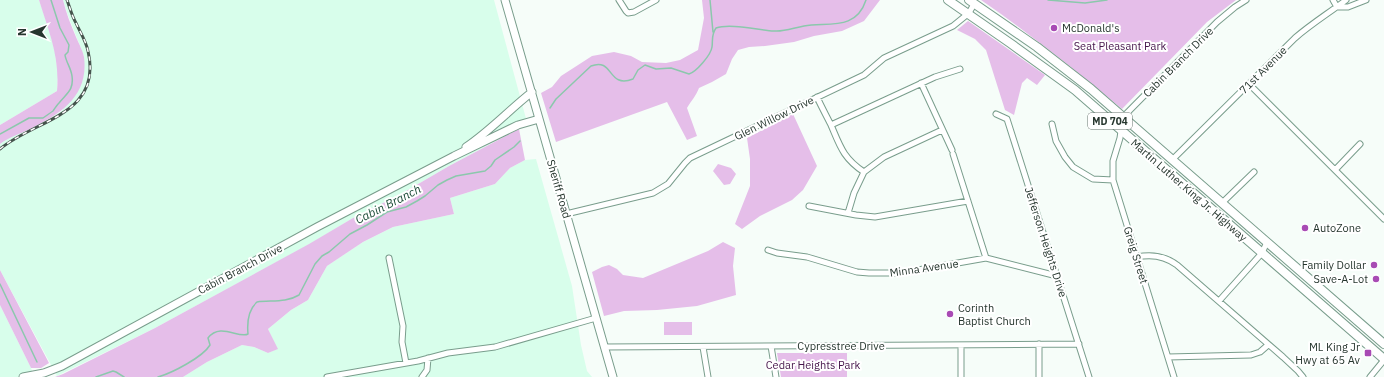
<svg xmlns="http://www.w3.org/2000/svg" width="1384" height="377" viewBox="0 0 1384 377" font-family="'IBM Plex Sans',sans-serif">
  <style>
    .built { fill: #d8feeb }
    .green { fill: #e5bee9 }
    .lines { fill: none; stroke-linecap: round; stroke-linejoin: round }
    .stream { stroke: #8bc8ac; stroke-width: 1.5 }
    .street-casing { stroke: #799d8c; stroke-width: 7 }
    .secondary-casing { stroke: #799d8c; stroke-width: 9 }
    .primary-casing { stroke: #799d8c; stroke-width: 10 }
    .street { stroke: #fff; stroke-width: 5 }
    .secondary { stroke: #fff; stroke-width: 7 }
    .primary { stroke: #fff; stroke-width: 8 }
    .rail-casing { stroke: #46544d; stroke-width: 3 }
    .rail { stroke: #fff; stroke-width: 1.5; stroke-dasharray: 4.5; stroke-linecap: butt }
    .poi-dot { fill: #a84ab4; stroke: #fff; stroke-width: 1.5 }
    .labels { text-anchor: middle; dominant-baseline: central; stroke-width: 4; stroke-linejoin: round; paint-order: stroke }
    .shield { fill: #fff; stroke: #67726d; stroke-width: 1 }
    .shield-label { font-size: 10px; font-weight: bold; fill: #26362e }
    .poi-label { font-size: 11px; fill: #26362e; stroke: #fff; text-anchor: start }
    .park-label { font-size: 11px; fill: #45154a; stroke: #fff }
    .street-label { font-size: 11px; fill: #26362e; stroke: #fff }
    .water-label { font-size: 12px; font-style: italic; fill: #194a36; stroke: #fff }
  </style>
  <rect width="100%" height="100%" fill="#f6fdf9"/>
  <path class="built" d="M0,0H39L50,32L55,53L58,74L57,91L0,125Z
    M63,0H494L528,126L519,129L449,166L401,194L353,218L310,244L155,328L57,376L0,270V144L6,139L30,129L62,111L84,56L67,13Z
    M536,159L572,286L581,345L587,371L592,377H183L207,362L242,345L254,347L268,353L277,349L268,329L291,310L308,300L327,266L363,242L393,227L454,214L450,198L495,184L510,168L525,160Z
    M0,305L31,368L34,377H0Z"/>
  <path class="green" d="M39,0H63C66,13 71,25 76,37C79,44 83,51 84,57C89,96 61,114 30,129C20,134 9,137 0,144V125L57,91C60,57 49,32 39,0Z
    M702,0H880L864,21L842,31L814,36L794,42L765,46L749,47L738,50L732,59L726,74L712,82L699,88C696,96 691,101 687,108L697,136L687,140L667,102L556,142L541,93L552,87L561,76L592,56L614,52L631,56L642,62L666,63L680,60L698,50L704,18Z
    M981,0H1236L1207,22L1122,109C1077,71 1030,34 981,0Z
    M968,21L1045,75L1037,85L1027,78L1022,83L1014,115L1005,110L986,50L975,39L957,30Z
    M793,114L817,166L803,190L792,200L760,216L742,229L735,224L750,186V159L747,138Z
    M519,129L525,160L510,168L495,184L450,198L454,214L393,227L363,242L327,266L308,300L291,310L268,329L278,349L268,353L254,347L242,345L207,362L183,377H55L63,374L155,328L309,244L353,218L401,194L449,166Z
    M718,164L731,168L736,174L730,184L724,185L713,171Z
    M723,242L735,248L733,266L736,295L697,306L657,310L624,311L604,316L592,272L602,267L609,265L617,269L623,275L643,278L708,251Z
    M0,270L49,363L41,368H31L0,305Z
    M664,322H692V335H664Z
    M777,353H847V377H781Z"/>
  <g class="lines">
    <path class="stream" d="M710,0L713,32
      M1048,0L1085,3L1107,0
      M550,108L556,99L591,66C614,57 607,89 633,79L638,70L645,65L656,69L671,68L689,74C696,72 711,55 712,47C713,40 711,35 716,28C730,23 758,30 774,31C784,32 793,28 804,26C828,22 856,31 866,0
      M0,134L29,118H43C46,116 50,113 53,111C55,108 57,105 59,103C67,93 74,90 72,76C71,68 66,62 65,55L68,52L69,45L60,28L51,0
      M0,284L37,362
      M96,377L113,371L116,372L124,377
      M158,377C172,373 203,357 210,345L208,338C220,322 239,339 248,334C247,323 248,310 257,302C271,300 286,303 299,295L315,264L322,256L329,252L350,234L367,225L387,212L406,207L417,201L425,196L438,185L447,180L456,176L485,171L491,166L495,160L514,147L520,141"/>
    <g class="street-casing">
      <path id="street" d="M619,0L626,11L628,13L634,12L656,0
        M1333,0L1337,7
        M1337,7H1348L1366,0
        M921,83L952,150
        M1249,84L1384,219
        M817,97C821,106 826,115 831,125C840,146 843,158 864,172
        M996,114L1007,119L1089,377
        M1052,124L1056,141L1065,157L1073,167L1093,179L1113,180
        M831,125L935,77L960,69
        M953,154L986,258
        M1172,160L1295,38C1311,24 1329,13 1346,0
        M1335,170L1360,144
        M1222,203L1254,172
        M809,206L856,215L875,217L968,201
        M848,213L854,193L864,172L884,157L942,130
        M566,214L653,193L668,184L685,163L690,158L864,75L884,58L953,26L969,13L974,4
        M768,250L777,253L807,257L857,272L869,273H901L986,258L1057,276
        M1137,257C1151,254 1165,256 1177,265L1283,357L1298,371L1303,377
        M389,258L403,326L402,342L406,363
        M1219,301L1262,253L1267,242
        M1039,344V377
        M961,345V377
        M771,346L776,377
        M604,347L1079,344
        M703,347L708,377
        M1168,357L1251,355L1260,352L1268,345
        M327,377L418,361L448,353L495,347L596,318
        M422,377L427,370L428,358
        M1174,377L1113,180V161L1120,138L1123,117L1217,22L1235,7L1246,0
        M1370,377L1384,360"/>
    </g>
    <g class="secondary-casing">
      <path id="secondary" d="M505,0L613,377
        M466,147C490,131 509,110 532,92
        M23,377L44,373L62,366L317,227L454,156L518,125L539,119"/>
    </g>
    <g class="primary-casing">
      <path id="primary" d="M948,0L1010,43L1075,90L1384,359
        M969,0L1037,47L1091,89L1384,344"/>
    </g>
    <use href="#street" class="street"/>
    <use href="#secondary" class="secondary"/>
    <use href="#primary" class="primary"/>
    <g class="rail-casing">
      <path id="rail" d="M0,149C36,119 103,115 88,51C86,41 80,32 76,23C72,16 70,8 67,0"/>
    </g>
    <use href="#rail" class="rail"/>
  </g>
  <g class="poi-dot">
    <circle cx="1054" cy="28" r="4"/>
    <circle cx="1305" cy="228" r="4"/>
    <circle cx="1374" cy="265" r="4"/>
    <circle cx="1376" cy="279" r="4"/>
    <circle cx="950" cy="314" r="4"/>
    <rect x="1364" y="349" width="8" height="8" rx="2"/>
  </g>
  <g class="labels">
    <rect class="shield" x="1088" y="113" width="44" height="16" rx="3"/>
    <g class="shield-label">
      <text x="1110" y="121">MD 704</text>
    </g>
    <g class="poi-label">
      <text x="1062" y="28">McDonald's</text>
      <text x="1313" y="228">AutoZone</text>
      <text x="1366" y="265" text-anchor="end">Family Dollar</text>
      <text x="1368" y="279" text-anchor="end">Save-A-Lot</text>
      <text x="958" y="308">Corinth<tspan x="958" dy="13">Baptist Church</tspan></text>
      <text x="1360" y="347" text-anchor="end">ML King Jr<tspan x="1360" dy="13">Hwy at 65 Av</tspan></text>
    </g>
    <g class="park-label">
      <text x="1120" y="46">Seat Pleasant Park</text>
      <text x="813" y="365">Cedar Heights Park</text>
    </g>
    <g class="street-label">
      <text transform="translate(1178 62) rotate(-45)">Cabin Branch Drive</text>
      <text transform="translate(1263 70) rotate(-45)">71st Avenue</text>
      <text transform="translate(774 118) rotate(-26)">Glen Willow Drive</text>
      <text transform="translate(559 189) rotate(74)">Sheriff Road</text>
      <text transform="translate(1189 190) rotate(41)">Martin Luther King Jr. Highway</text>
      <text transform="translate(1046 242) rotate(72)">Jefferson Heights Drive</text>
      <text transform="translate(1136 255) rotate(73)">Greig Street</text>
      <text transform="translate(924 268) rotate(-8)">Minna Avenue</text>
      <text transform="translate(240 269) rotate(-28)">Cabin Branch Drive</text>
      <text x="841" y="346">Cypresstree Drive</text>
    </g>
    <g class="water-label">
      <text transform="translate(388 204) rotate(-27)">Cabin Branch</text>
    </g>
  </g>
  <g transform="translate(32 32) rotate(270)" stroke="#ffffff" stroke-width="3" paint-order="stroke">
  <path d="M0-3L7 15L0 10L-7 15Z" fill="#26362e"/>
  <text y="-6" font-size="11" font-weight="bold" text-anchor="middle" fill="#26362e">N</text>
  </g>
</svg>
